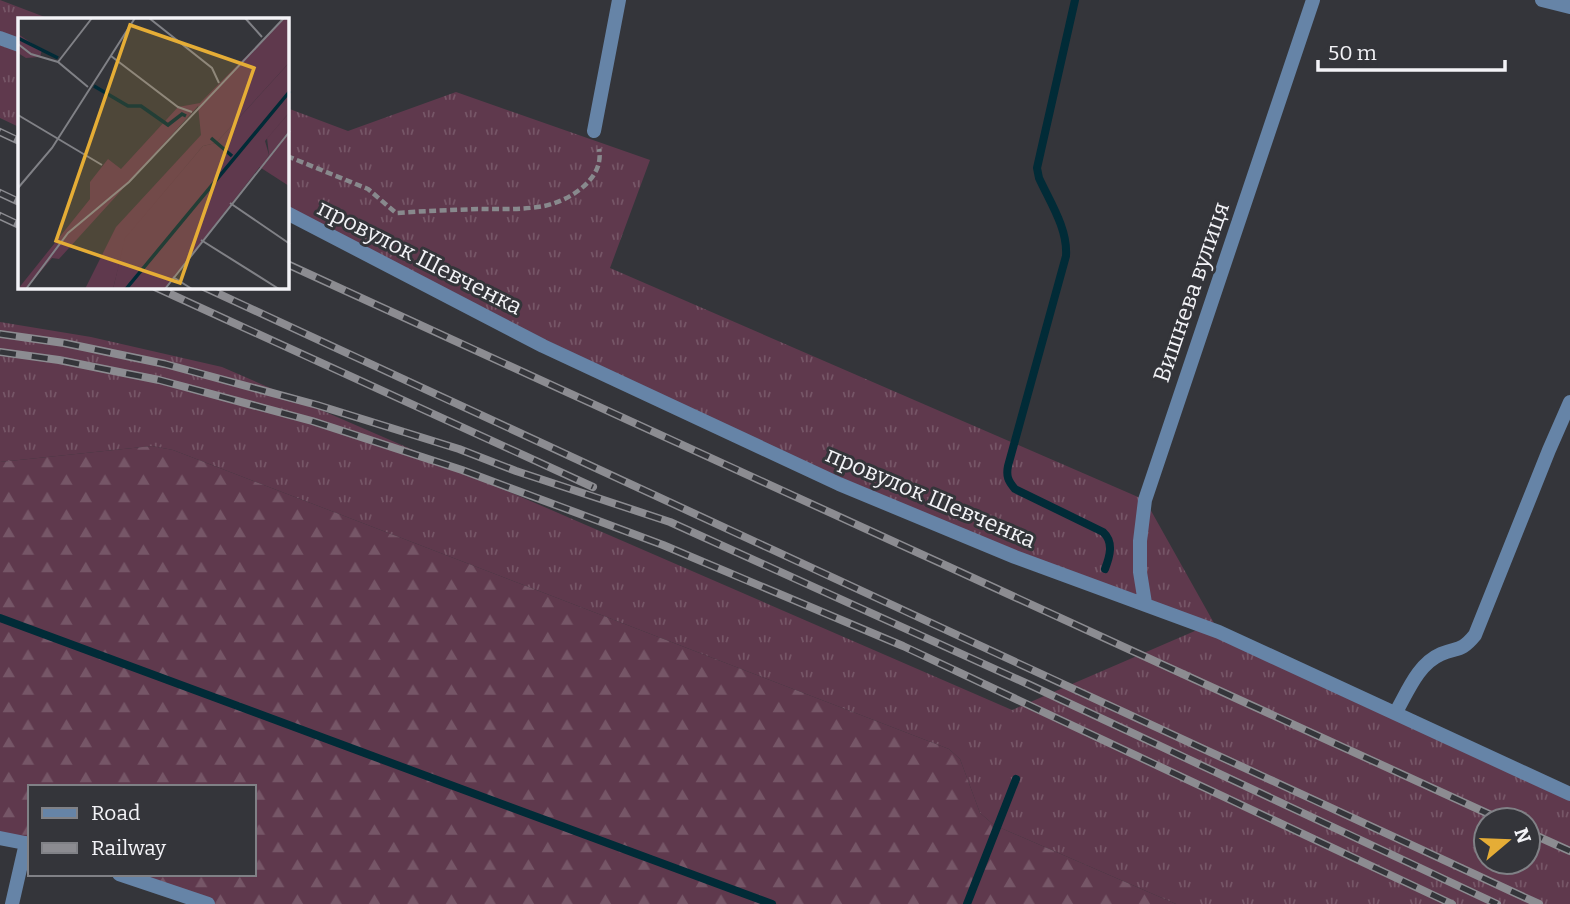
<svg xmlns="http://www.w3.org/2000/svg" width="1570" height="904" viewBox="0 0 1570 904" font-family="Bitter,serif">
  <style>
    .grass { fill: url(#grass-tufts); fill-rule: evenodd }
    .forest { fill: url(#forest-firs) }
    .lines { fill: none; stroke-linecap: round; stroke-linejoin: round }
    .stream { stroke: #012b37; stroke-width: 8 }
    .path { stroke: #88898d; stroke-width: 4.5; stroke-dasharray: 7 3.5; stroke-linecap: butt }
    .street { stroke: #6684a7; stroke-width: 14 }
    .rail-casing { stroke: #8c8c91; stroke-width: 8 }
    .rail { stroke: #34353a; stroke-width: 5; stroke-dasharray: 16; stroke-linecap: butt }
    .labels { text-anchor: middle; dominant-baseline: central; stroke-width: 6; stroke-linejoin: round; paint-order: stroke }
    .street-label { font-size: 23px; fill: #f3f3f7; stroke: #34353a }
    .inset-river { fill: none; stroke: #012b37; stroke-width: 3.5 }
    .inset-road { fill: none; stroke: #808186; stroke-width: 2 }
    .view { fill: #e5ad36; fill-opacity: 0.15; stroke: #e5ad36; stroke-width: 3.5 }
    .inset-edge { fill: none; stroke: #f3f3f7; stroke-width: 3.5 }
  </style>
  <defs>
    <pattern id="grass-tufts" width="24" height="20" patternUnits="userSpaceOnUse" patternTransform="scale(1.75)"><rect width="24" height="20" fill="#5f394d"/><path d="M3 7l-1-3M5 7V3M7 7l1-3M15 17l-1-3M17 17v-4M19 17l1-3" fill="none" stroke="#765667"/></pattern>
    <pattern id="forest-firs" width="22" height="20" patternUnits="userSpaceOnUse" patternTransform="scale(1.75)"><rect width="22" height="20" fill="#5f394d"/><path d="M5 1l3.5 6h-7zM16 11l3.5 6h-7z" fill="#765667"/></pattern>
  </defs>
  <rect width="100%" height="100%" fill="#34353a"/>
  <path class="grass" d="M0,0L50,19H19V127L0,118Z
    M456,92L650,160L610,268L1145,500L1219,632L1570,795V904H1176L994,825L980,813L960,759L949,749L173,450L152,446L0,462V322L91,337L222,367L1012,710L1204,627L839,484L287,213V108L348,131ZM1486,820H1528V862H1486Z"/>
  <path class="forest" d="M152,446L173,450L949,749L960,759L980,813L994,825L1176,904H208L119,874H254V787H30V844L0,837V462Z"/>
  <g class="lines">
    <path class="stream" d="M1075,0L1037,168L1039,178C1050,202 1068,229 1066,256L1008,466C1006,476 1008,481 1015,489L1103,532C1114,542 1110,556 1105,569
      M0,618L772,904
      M967,904L1016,779"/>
    <path class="path" d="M287,156L368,189L396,213C424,211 451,210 478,209C500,209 522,210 544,206C569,201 605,179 599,149"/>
    <path class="street" d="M1542,0L1570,7
      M0,38L19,45
      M594,131L619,0
      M287,213L543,346L839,484L1015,557L1219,632L1570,794
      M1145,603L1140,572V541L1145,500L1313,0
      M1396,712C1408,691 1418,664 1441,654C1458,647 1461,652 1475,635L1549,450L1570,402
      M0,838L30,844
      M119,874L208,904
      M12,904L26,843"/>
    <g class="rail-casing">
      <path id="rail" d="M0,132L19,141
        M0,193L19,202
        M0,216L19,225
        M287,264L1502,820
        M155,287L593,487
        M204,287L1539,904
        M0,334L64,343L165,364L317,405L459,449L516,471L670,522L1030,685L1497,904
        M0,352L59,360L159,380L312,421L462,470L663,545L903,646L1452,904
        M1528,832L1570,851"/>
    </g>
    <use href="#rail" class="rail"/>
  </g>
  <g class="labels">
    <g class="street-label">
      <text transform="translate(420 257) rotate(27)">провулок Шевченка</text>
      <text transform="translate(1191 292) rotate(-71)">Вишнева вулиця</text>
      <text transform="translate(931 497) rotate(23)">провулок Шевченка</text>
    </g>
  </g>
  <g transform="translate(18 18)">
    <rect width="271" height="271" fill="#34353a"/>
    <path d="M266,0H271V45L198,125L185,128L108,220L95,271H67L98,209L183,117L180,88L41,241L34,240L8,271H0L72,181V164L90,141L103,151L160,89L182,85ZM0,16L24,32L22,39L8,40L0,35ZM271,95V168L240,148L251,137L249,120Z" fill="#5f394d"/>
    <path d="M271,45V95L247,123L251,137L147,271H95L107,220L185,128L198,125Z" fill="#5f394d"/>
    <path class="inset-river" d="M0,20L40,40M76,68L110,88H123L150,107L164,96L168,98M193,120L214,138M108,271L272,73"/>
    <path class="inset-road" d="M131,0L194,50L201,65M227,0L244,19M0,26L13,36L40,44L70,69M93,38L160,89L174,94M40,44L74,0M0,97L84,147M0,170L34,130L117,0M212,185L272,226M183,222L261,271M155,259L174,271M8,271L50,215L111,164L266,0M147,271L272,113"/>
    <path class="view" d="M112,7L236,50L162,265L38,223Z"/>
    <rect width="271" height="271" class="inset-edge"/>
  </g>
  <rect x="28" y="785" width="228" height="91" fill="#34353a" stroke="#808186" stroke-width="2"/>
  <rect x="42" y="808" width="35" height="10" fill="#6684a7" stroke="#808186" stroke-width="2"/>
  <text x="91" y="820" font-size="21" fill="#f3f3f7">Road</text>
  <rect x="42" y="843" width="35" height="10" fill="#8c8c91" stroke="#808186" stroke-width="2"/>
  <text x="91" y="855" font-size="21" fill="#f3f3f7">Railway</text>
  <g transform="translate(1507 841) rotate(71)"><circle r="33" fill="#34353a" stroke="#808186" stroke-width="2"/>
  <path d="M0-5L12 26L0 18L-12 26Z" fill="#e5ad36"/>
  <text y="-10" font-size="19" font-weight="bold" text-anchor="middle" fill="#f3f3f7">N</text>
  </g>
  <path d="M1318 60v10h187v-10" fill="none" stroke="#f3f3f7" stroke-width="3.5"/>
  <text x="1328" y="60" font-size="21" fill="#f3f3f7" stroke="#34353a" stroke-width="5" paint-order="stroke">50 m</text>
</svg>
